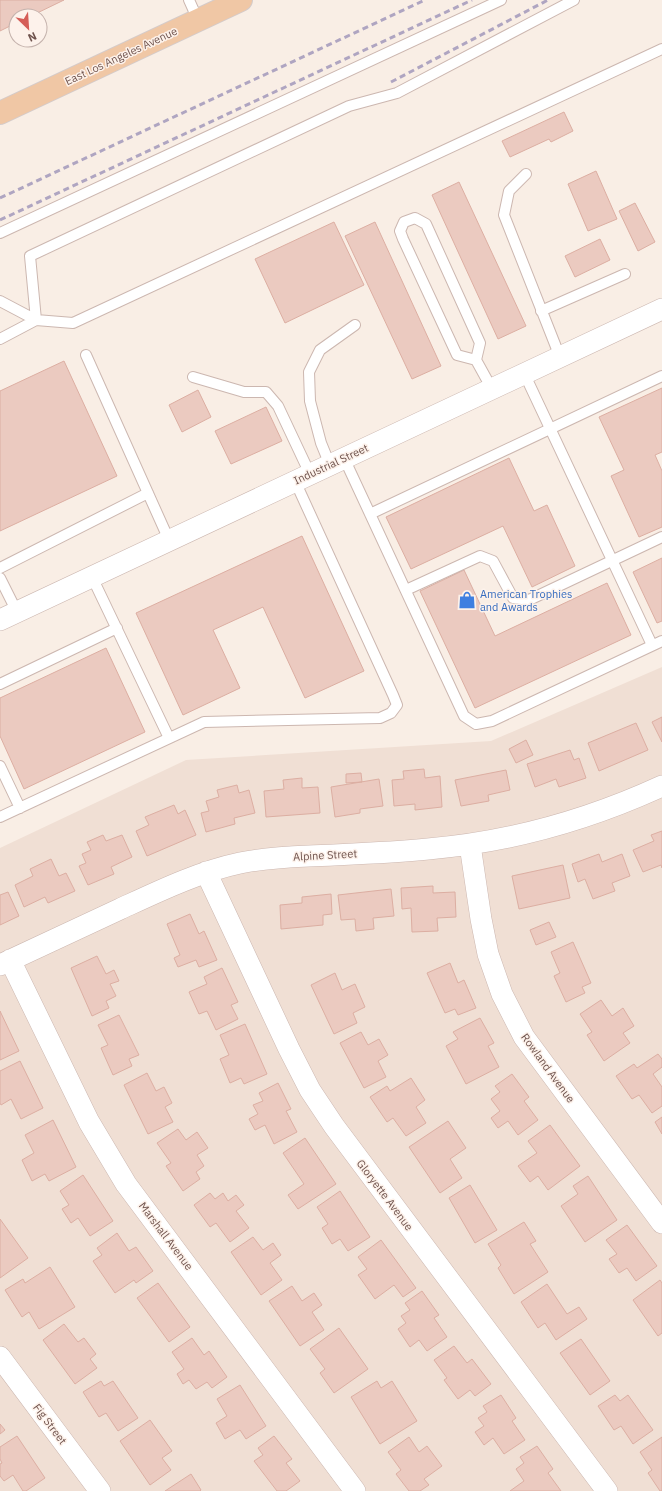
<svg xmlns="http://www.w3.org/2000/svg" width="662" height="1491" viewBox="0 0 662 1491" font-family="'IBM Plex Sans',sans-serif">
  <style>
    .residential { fill: #f0dfd4 }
    .building { fill: #ebcac0; stroke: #dcaea2 }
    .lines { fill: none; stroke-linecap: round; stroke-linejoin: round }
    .lane-casing { stroke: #ccb7b0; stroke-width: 12 }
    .street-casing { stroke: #ccb7b0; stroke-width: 22 }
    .primary-casing { stroke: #d4cbca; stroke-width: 24 }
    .lane { stroke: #fff; stroke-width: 10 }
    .street { stroke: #fff; stroke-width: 21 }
    .primary { stroke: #f0c7a5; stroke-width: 22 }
    .rail { stroke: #afa5c1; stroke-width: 3; stroke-dasharray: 6 4; stroke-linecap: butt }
    .labels { text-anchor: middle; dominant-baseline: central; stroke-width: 3; stroke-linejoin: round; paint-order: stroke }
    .street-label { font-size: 11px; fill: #6f534d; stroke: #fdf2eb }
    .shop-label { font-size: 11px; fill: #366cbe; stroke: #fdf2eb; text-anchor: start }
  </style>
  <rect width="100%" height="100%" fill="#f9eee5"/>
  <path class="residential" d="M662,667V1491H0V848L186,760L491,741Z"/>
  <path class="building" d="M0,0H64L31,16H16V23L0,31Z
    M564,112L573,131L551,142L549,139L510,157L502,141Z
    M596,171L617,219L588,231L568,184Z
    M459,182L526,326L498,339L432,195Z
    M635,203L655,242L638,251L619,211Z
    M334,222L364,285L285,323L255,259Z
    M375,222L441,366L412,379L345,236Z
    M600,239L610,260L575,277L565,256Z
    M64,361L117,476L0,531V391Z
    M662,388V452L655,455L662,471V527L639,537L611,476L624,470L599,417Z
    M198,390L211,417L182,432L169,405Z
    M266,407L282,441L231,464L215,431Z
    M509,458L534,511L547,505L575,566L532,587L503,526L411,569L386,517Z
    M302,536L364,671L305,698L263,607L213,630L240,688L183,715L136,613Z
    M662,558V621L657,623L633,572Z
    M464,570L495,636L607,583L631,635L475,708L420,591Z
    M106,648L145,732L24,789L0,736V698Z
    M662,717V742L652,722Z
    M636,723L648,750L599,771L588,743Z
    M526,740L533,755L516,763L509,749Z
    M570,750L574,760L579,758L586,778L559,787L556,779L535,787L527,764Z
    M424,769L425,778L440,776L442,807L415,810V804L394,806L392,780L404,779L403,771Z
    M506,770L510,790L488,795L489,801L461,806L455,780Z
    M361,773L362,782L346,783V774Z
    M302,778V788L318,787L320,813L266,817L264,791L284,789L283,780Z
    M379,779L383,806L360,809V813L335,817L331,787Z
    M237,785L239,793L249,790L255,813L234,818L235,824L206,832L201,813L209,811L206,801L219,797L217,790Z
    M174,805L178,814L185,810L196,835L147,856L136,831L149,825L145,817Z
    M662,831V868L661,865L643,872L633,850L654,841L651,835Z
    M103,835L106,841L122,835L132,857L111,867L114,874L88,885L79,866L86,863L82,854L91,850L87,842Z
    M599,854L602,862L622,854L630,876L612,883L615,891L593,899L585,879L578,882L572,864Z
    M51,859L59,876L66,873L75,891L48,903L45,897L24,907L15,885L33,876L30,869Z
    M563,865L570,898L519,909L512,876Z
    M433,886V893L455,892L456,917L437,918L438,931L412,932L411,908L402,909L401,888Z
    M391,889L394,916L373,918L374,929L356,931L355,919L341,920L338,895Z
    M8,892L19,916L0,925V895Z
    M331,894L332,914L323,915V925L281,929L280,905L302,903V897Z
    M190,914L199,934L204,931L217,960L199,967L196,960L178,967L174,958L180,955L167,924Z
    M549,922L556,937L536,945L530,930Z
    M573,942L591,983L582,987L585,993L566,1002L554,976L560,973L551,952Z
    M97,956L106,974L114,970L119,981L110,984L116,996L106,1001L109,1008L92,1016L71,968Z
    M450,963L458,983L464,980L476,1008L458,1015L455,1009L445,1013L427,973Z
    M222,968L238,1002L231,1005L238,1019L216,1030L207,1011L199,1014L189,992L207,984L204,977Z
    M335,973L342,990L355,984L365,1007L353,1013L357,1023L334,1034L311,985Z
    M601,1000L612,1016L623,1008L634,1026L623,1033L630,1043L604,1061L587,1035L592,1032L580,1014Z
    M0,1011L19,1051L0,1060Z
    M119,1015L139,1055L129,1059L132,1066L113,1075L101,1048L108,1045L98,1025Z
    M480,1018L494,1043L488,1046L499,1067L466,1084L446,1046L458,1039L453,1032Z
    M245,1024L267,1074L244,1084L241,1078L230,1083L220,1059L229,1055L220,1035Z
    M361,1032L368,1045L379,1039L388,1055L378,1061L386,1077L364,1088L340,1043Z
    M658,1054L662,1059V1067L653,1074L662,1087V1106L652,1113L639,1095L632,1099L616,1076L634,1064L637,1068Z
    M20,1061L43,1108L21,1119L11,1099L1,1105L0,1103V1071Z
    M147,1073L156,1091L164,1087L172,1103L165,1107L173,1122L148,1134L124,1085Z
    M512,1074L529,1097L524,1101L538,1120L518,1135L508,1121L498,1128L491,1118L500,1111L491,1099L500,1092L495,1086Z
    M411,1078L425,1100L416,1107L426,1123L406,1136L393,1118L387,1122L370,1097L387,1086L390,1091Z
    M278,1083L291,1109L286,1111L297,1132L274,1144L265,1125L255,1130L249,1119L258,1114L253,1105L263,1101L259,1093Z
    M662,1117V1134L655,1122Z
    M53,1120L76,1167L49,1181L45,1174L32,1181L22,1160L34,1153L25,1135Z
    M448,1121L466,1148L450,1159L462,1178L440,1193L409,1147Z
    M550,1125L580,1166L548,1190L538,1176L530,1182L518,1166L537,1153L528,1141Z
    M178,1129L186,1140L197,1132L208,1148L197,1155L204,1166L196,1172L200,1179L183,1191L166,1166L171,1163L157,1143Z
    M305,1138L336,1184L298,1209L288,1195L304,1184L283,1153Z
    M83,1175L113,1221L90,1236L78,1218L71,1223L62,1209L69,1205L60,1191Z
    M588,1176L617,1220L585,1242L561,1206L578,1194L573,1186Z
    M470,1185L497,1230L475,1243L449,1198Z
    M340,1191L370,1237L348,1251L340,1239L332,1244L322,1228L328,1224L317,1207Z
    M210,1193L215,1199L223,1193L228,1201L236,1195L244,1205L236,1211L249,1228L230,1242L216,1223L210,1227L194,1205Z
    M0,1219L28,1258L0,1278Z
    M524,1222L536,1241L530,1244L548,1272L514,1294L498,1268L501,1265L488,1244Z
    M627,1225L657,1266L636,1281L627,1268L619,1273L609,1259L617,1254L606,1240Z
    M117,1233L129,1251L136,1247L153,1271L136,1283L134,1280L115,1293L93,1261L102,1255L97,1248Z
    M253,1237L263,1250L273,1243L281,1255L270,1263L282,1280L261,1295L231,1252Z
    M381,1240L416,1288L403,1297L394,1285L375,1299L358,1275L367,1269L358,1257Z
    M50,1267L75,1307L39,1329L29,1312L22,1317L5,1290L23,1279L25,1283Z
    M660,1280L662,1283V1333L658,1336L633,1300Z
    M158,1283L190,1327L169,1342L137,1298Z
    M547,1284L567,1314L579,1307L587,1319L556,1340L545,1323L538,1328L521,1302Z
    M292,1286L302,1301L314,1293L322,1305L312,1312L324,1330L300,1346L269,1301Z
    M422,1291L439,1315L434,1318L447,1337L427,1351L419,1340L410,1347L398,1329L406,1323L401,1316L410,1310L405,1303Z
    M64,1324L78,1342L84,1338L96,1354L90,1359L97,1368L75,1384L43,1340Z
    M339,1328L368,1369L334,1393L320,1373L325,1369L310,1349Z
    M192,1338L204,1355L209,1351L227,1377L212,1388L207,1382L196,1389L189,1380L183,1384L177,1374L184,1369L172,1352Z
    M581,1339L610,1381L590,1395L560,1353Z
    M454,1346L467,1363L472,1359L491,1384L475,1396L470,1390L458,1399L444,1380L447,1378L434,1360Z
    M101,1381L104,1386L113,1381L138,1418L118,1431L106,1413L99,1417L83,1392Z
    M377,1381L381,1388L392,1381L417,1421L380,1444L351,1397Z
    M240,1385L266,1426L246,1439L240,1430L225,1439L216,1423L227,1416L217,1399Z
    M501,1395L516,1418L512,1421L525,1440L504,1454L493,1438L484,1445L475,1432L484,1426L478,1418L487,1412L483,1406Z
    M615,1395L620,1401L628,1395L653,1430L633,1444L621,1426L614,1430L598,1406Z
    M150,1420L172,1451L162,1458L171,1470L150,1485L120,1441Z
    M0,1424L5,1430L0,1434Z
    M17,1436L45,1478L26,1491H23L13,1475L4,1481L0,1476V1464L2,1463L0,1459V1447Z
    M274,1436L292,1459L286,1463L300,1481L286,1491H277L254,1461L263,1455L258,1448Z
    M409,1437L419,1452L427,1446L442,1466L424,1479L429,1485L420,1491H409L396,1474L401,1470L388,1452Z
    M662,1437V1491H660L648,1473L652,1470L640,1452Z
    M537,1446L553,1469L548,1473L561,1491H510L524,1481L516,1469L524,1463L520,1457Z
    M191,1474L201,1490L200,1491H165Z"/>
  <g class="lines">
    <g class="lane-casing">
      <path id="lane" d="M189,0L198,20
        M526,174L509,191L504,215L560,357
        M0,233L501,0
        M0,301L36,320L73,323L662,49
        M541,311L625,274
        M36,320L30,256L349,106L397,93L574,0
        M0,339L36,320
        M86,355L169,540
        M476,360L457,355L403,239L400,231L404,222L415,218L426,224L480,343L476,360L492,389
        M524,373L652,645
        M193,377L244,392H266L278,406L310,474
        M344,458L464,716L476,724L492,721L662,641
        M330,465L321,443L310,401L309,372L320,350L355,325
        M370,514L662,376
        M0,568L148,493
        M92,577L169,738
        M0,578L17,612
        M406,590L480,556L493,561L513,598L529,600L662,537
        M0,684L117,628
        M0,766L20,808
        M0,817L204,722L380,718L391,713L397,705L393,695L295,481"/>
    </g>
    <g class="street-casing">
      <path id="street" d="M0,620L662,309
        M470,845L481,919L488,954L502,994L524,1037L662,1223
        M206,872L289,1049L310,1090L334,1126L607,1491
        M10,960L89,1122L126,1184L355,1491
        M0,965C40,946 80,928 120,909C159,891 198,872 240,863C263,858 286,857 309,856C349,854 389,853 428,849C510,842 588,820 662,786
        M0,1357L100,1491"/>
    </g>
    <g class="primary-casing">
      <path id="primary" d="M0,113L241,0"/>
    </g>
    <use href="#lane" class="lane"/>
    <use href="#street" class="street"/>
    <use href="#primary" class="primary"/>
    <path class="rail" d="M391,82L548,0
      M0,198L425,0
      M0,220L472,0"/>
  </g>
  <defs>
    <g id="shop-bare" transform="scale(1.38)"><path d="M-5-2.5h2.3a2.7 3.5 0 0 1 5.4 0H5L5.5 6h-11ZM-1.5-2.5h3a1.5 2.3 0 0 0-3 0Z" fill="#3f7fe0" stroke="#fdf2eb" stroke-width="2.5" paint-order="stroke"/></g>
  </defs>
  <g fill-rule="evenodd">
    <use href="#shop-bare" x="467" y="600"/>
  </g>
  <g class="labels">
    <g class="street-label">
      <text transform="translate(121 56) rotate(-25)">East Los Angeles Avenue</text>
      <text transform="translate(331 464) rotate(-25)">Industrial Street</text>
      <text transform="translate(325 855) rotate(-3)">Alpine Street</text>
      <text transform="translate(548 1068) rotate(54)">Rowland Avenue</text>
      <text transform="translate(385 1195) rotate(53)">Gloryette Avenue</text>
      <text transform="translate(166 1236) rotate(53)">Marshall Avenue</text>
      <text transform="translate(50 1424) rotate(53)">Fig Street</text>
    </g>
    <g class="shop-label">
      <text x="480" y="594">American Trophies<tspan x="480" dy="13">and Awards</tspan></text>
    </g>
  </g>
  <g transform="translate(28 28) rotate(155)"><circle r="19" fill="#fdf2eb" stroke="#c4b2ac"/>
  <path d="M0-3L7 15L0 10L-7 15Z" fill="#d55e58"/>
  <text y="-6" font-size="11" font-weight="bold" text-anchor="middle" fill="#6f534d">N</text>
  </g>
</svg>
